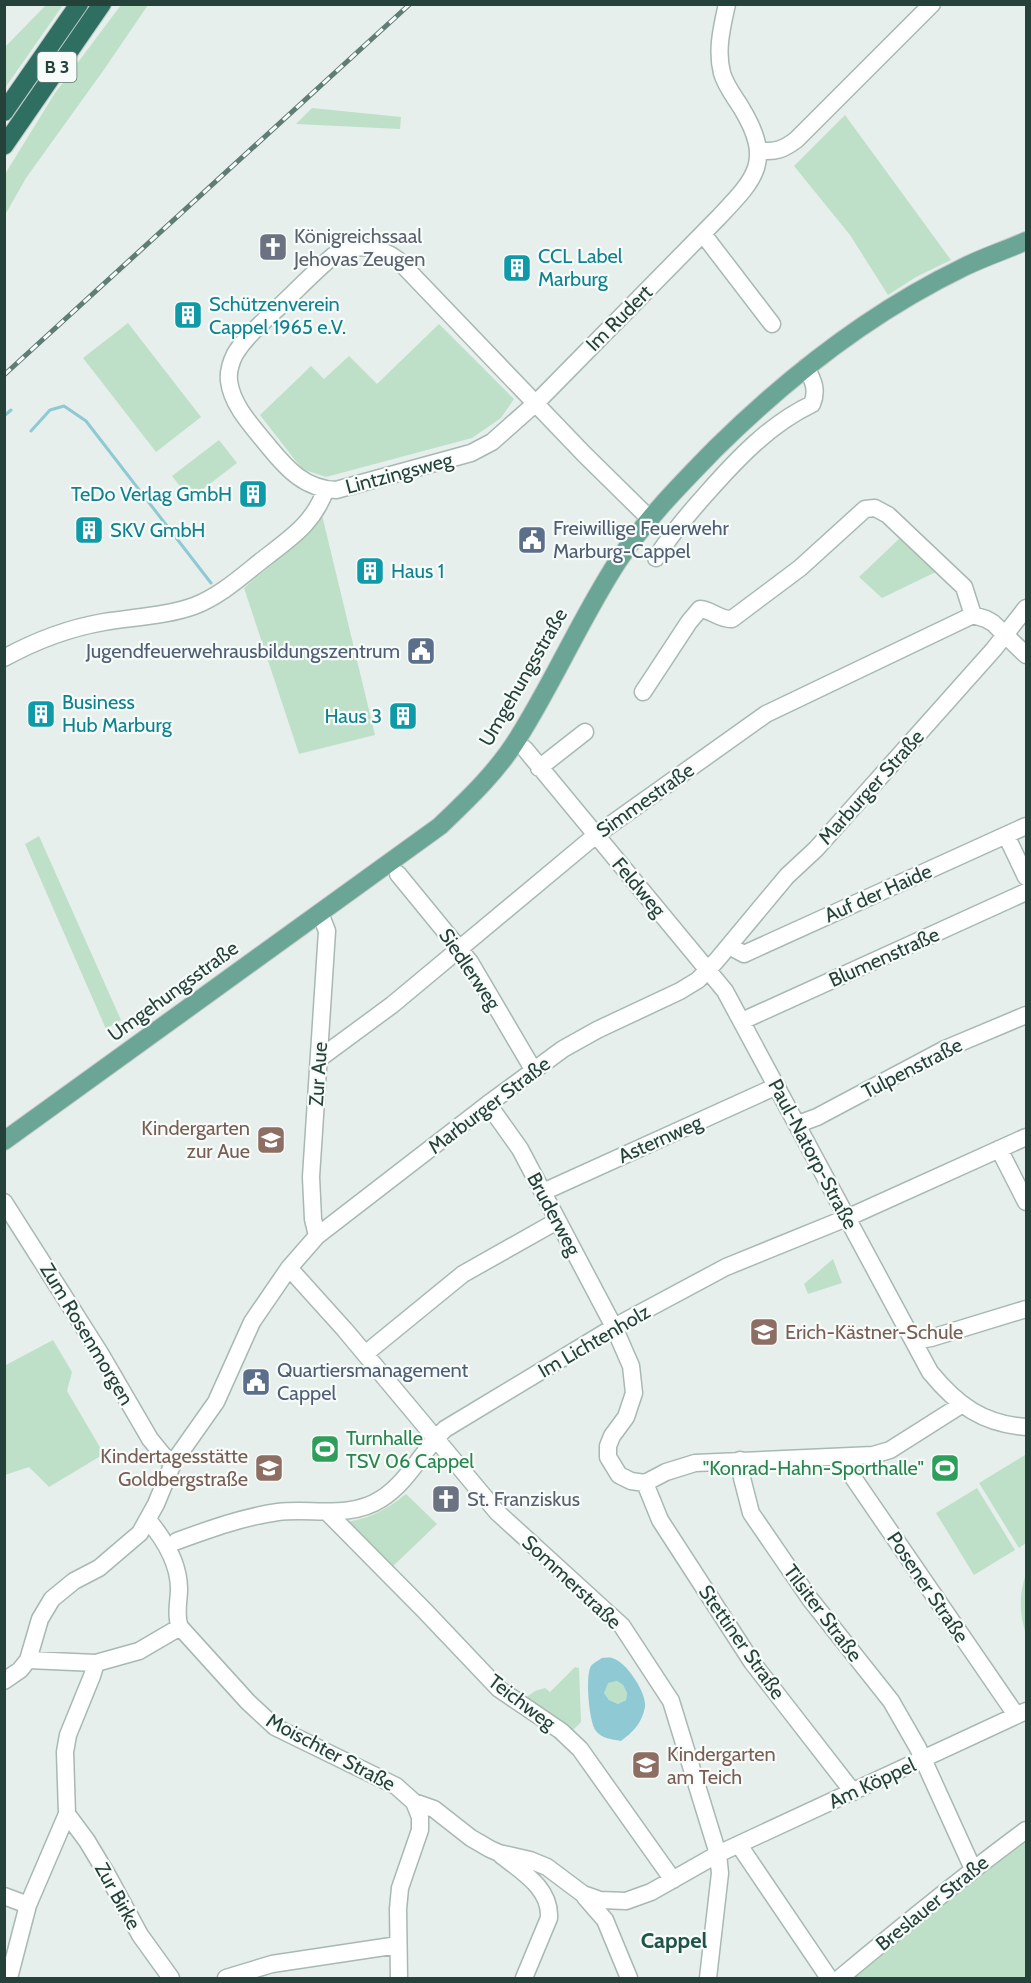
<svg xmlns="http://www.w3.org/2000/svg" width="1031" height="1983" viewBox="0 0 1031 1983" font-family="Cabin,sans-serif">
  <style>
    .green { fill: #bfe0c8 }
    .water { fill: #8ec9d4; fill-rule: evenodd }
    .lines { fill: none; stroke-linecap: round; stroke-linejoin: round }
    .stream { stroke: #8ec9d4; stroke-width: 3 }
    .minor-casing { stroke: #a8b8b2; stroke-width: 19 }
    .major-casing { stroke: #c2cac8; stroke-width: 20 }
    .highway-casing { stroke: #c2cac8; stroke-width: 20 }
    .minor { stroke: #fff; stroke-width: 16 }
    .major { stroke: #6aa596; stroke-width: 18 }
    .highway { stroke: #2f6f62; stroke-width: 18 }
    .rail-casing { stroke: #5f7d75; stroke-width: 5 }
    .rail { stroke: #f7fbf9; stroke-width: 3; stroke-dasharray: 9; stroke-linecap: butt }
    .labels { text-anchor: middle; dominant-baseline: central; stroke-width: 4.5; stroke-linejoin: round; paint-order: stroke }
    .shield { fill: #f7fbf9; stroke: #637a73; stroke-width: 1.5 }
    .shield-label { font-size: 18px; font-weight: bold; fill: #24423a }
    .worship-label { font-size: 20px; fill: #5b616d; stroke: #f7fbf9; text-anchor: start }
    .culture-label { font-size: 20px; fill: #0d838f; stroke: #f7fbf9; text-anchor: start }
    .street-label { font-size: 20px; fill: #24423a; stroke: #f7fbf9 }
    .service-label { font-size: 20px; fill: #4e5e75; stroke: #f7fbf9; text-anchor: start }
    .education-label { font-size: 20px; fill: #785e54; stroke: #f7fbf9; text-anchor: end }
    .leisure-label { font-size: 20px; fill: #27864d; stroke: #f7fbf9; text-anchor: start }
    .quarter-label { font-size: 22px; font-weight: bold; fill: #1f5548; stroke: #f7fbf9 }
  </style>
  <rect width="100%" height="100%" fill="#e6efeb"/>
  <path class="green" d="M47,4L63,5L5,88V47Z
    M121,5H148L103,71L26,178L5,215V174L55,93Z
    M312,108L401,117L400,129L296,124Z
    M845,115L951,260L916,277L888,295L850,235L794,166Z
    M128,323L201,417L156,452L83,358Z
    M439,324L514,399L501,418L472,438L326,477L302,469L260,415L311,366L324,379L349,356L377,384Z
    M219,440L237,463L190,499L172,476Z
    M322,515L375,735L299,754L244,588L314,528Z
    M902,536L940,570L882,598L859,577Z
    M39,836L121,1020L106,1029L25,844Z
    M833,1259L842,1283L808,1294L804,1284Z
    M53,1340L72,1372L67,1391L104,1454L49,1487L29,1467L5,1475L4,1366Z
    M1025,1455L1026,1543L1019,1548L979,1483Z
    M977,1488L1015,1550L974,1575L936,1513Z
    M406,1494L437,1524L388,1571L340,1523C367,1520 385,1511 406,1494Z
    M1026,1574V1634C1019,1614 1019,1593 1026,1574Z
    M575,1667L579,1668L581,1722L571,1732L524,1699L535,1691L545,1688L550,1692Z
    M617,1681L623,1685L627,1693L626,1700L618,1704L609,1700L604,1693L607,1683Z
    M1026,1836V1978H847Z"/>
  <path class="water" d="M602,1658C605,1658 608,1657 612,1658C626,1661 647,1693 645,1707C642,1723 633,1732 621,1741C611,1739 603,1739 596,1731C589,1723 585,1675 591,1666C593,1663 598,1661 602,1658ZM617,1681L623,1685L627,1693L626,1700L618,1704L609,1700L604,1693L608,1683Z"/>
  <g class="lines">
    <path class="stream" d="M4,416L11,410
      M31,431L50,410L64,406L86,421L211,583"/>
    <g class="minor-casing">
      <path id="minor" d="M759,150C775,153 784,149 796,140L932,4
        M703,234L772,324
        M650,519L584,454L398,260C378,245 355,243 333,256C314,272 297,290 279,307C264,321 246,336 235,354C231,362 228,372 229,381C232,406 253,427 269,447C287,469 305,489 336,490L471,453L492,442L536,403L719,217C756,178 773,161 742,109C735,97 726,87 722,73C716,50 722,27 727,4
        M656,558C671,534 689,513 707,493C738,458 770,424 812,404C818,390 813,380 806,367
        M4,658C35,641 69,628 104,622C134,617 166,616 194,606C223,595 246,572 270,554C296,534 314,521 326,489
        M643,692L689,622L700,609C712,610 720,620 732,619L800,568L865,509L875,508L888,515L964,587L973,615
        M525,749L725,991L930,1372C957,1405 983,1424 1026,1427
        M539,768L585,732
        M1006,835L1026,877
        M398,874L470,962L534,1071
        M729,946L744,954L1026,826
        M742,1021L1026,892
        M320,1058L392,1005L596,835L766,714L973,615L986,619L993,623L1026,655
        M488,1104L520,1149L614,1327L631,1366L634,1393L626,1417L612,1436L608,1446V1457L619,1475L631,1481L645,1483L666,1472L695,1463L873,1455L890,1450L961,1405
        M798,1124L817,1117L945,1049L1026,1015
        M999,1149L1026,1202
        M543,1192L777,1086
        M4,1202L100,1353L150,1439L163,1455L173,1463
        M317,1236L313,1219L311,1177L327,931L320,913
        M289,1268L345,1330L497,1512L622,1626L671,1701L718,1854L720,1873L708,1978
        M914,1341L931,1338L1026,1309
        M365,1354L463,1274L557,1221
        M846,1457L850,1473L1016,1715
        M740,1460L742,1478L751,1513L810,1599L891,1701L918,1748L973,1869
        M645,1483L660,1520L752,1662L853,1792
        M327,1512L424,1610L499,1689L561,1731L580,1749L673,1880
        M148,1520C164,1539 179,1564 179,1589C179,1601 175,1615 180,1627L248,1702L275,1727L396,1786L414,1802L420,1817V1830L400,1888L398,1909L399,1978
        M177,1541C210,1529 243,1517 278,1512C312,1508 350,1519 381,1499C408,1482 422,1451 445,1429L614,1327L726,1267L849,1217L1026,1137
        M28,1660L96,1663L139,1651L180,1627
        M4,1681L20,1670L28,1660L40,1619L52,1599L74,1581L99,1568L140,1533L156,1504L173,1463L216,1402L252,1322L289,1268L317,1236L488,1104L563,1049L597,1030L680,991L698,980L717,960L787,876L816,849L994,649L1026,608
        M414,1802L434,1809L471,1838L490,1849L499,1853L530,1860L547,1867L583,1894L600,1900L626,1901L651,1892L718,1854L1026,1711
        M67,1814L87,1841L108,1876L140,1935L171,1978
        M739,1845L829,1978
        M501,1855C521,1871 551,1888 549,1918L524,1978
        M4,1896L28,1905
        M585,1897L605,1920L629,1978
        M9,1978L28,1905L67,1814L65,1752L68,1735L92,1676L96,1663
        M226,1978L272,1964L398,1945
        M840,1978C901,1927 962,1877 1026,1830"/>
    </g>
    <g class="major-casing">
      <path id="major" d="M4,1141L440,826C468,799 497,772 518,738C554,681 581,618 618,561C646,519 681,484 716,448C789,376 871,312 964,267C984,257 1006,250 1026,241"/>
    </g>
    <g class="highway-casing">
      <path id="highway" d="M4,112L79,4
        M4,146L102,4"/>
    </g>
    <use href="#minor" class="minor"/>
    <use href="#major" class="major"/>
    <use href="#highway" class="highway"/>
    <g class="rail-casing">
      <path id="rail" d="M4,375L410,4"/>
    </g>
    <use href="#rail" class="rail"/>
  </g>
  <defs>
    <g id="church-square" transform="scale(1.5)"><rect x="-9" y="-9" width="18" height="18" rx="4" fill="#6b7280" stroke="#f7fbf9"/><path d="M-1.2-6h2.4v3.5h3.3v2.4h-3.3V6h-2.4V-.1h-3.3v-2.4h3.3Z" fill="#fff"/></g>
    <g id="building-square" transform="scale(1.5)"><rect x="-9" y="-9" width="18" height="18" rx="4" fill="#0f9aa8" stroke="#f7fbf9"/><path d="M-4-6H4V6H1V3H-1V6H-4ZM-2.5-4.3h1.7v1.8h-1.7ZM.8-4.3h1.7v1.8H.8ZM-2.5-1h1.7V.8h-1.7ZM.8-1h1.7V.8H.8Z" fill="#fff"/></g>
    <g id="civic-square" transform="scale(1.5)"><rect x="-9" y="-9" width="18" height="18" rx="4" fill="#5c6f8a" stroke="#f7fbf9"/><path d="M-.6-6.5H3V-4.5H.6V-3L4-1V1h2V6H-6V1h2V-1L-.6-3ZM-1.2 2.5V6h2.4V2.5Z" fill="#fff"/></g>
    <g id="school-square" transform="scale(1.5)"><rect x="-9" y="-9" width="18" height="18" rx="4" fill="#8d6e63" stroke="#f7fbf9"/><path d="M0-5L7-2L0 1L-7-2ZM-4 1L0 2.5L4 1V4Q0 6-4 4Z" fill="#fff"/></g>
    <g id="stadium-square" transform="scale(1.5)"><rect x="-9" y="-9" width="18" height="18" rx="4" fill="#2e9e5b" stroke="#f7fbf9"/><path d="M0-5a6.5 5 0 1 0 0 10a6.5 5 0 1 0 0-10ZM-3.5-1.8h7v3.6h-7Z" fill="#fff"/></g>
  </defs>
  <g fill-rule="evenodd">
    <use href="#church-square" x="273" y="247"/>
    <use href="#building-square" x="517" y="268"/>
    <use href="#building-square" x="188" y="315"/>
    <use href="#building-square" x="253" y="494"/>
    <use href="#building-square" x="89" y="530"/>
    <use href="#civic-square" x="532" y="540"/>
    <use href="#building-square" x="370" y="571"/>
    <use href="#civic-square" x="421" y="651"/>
    <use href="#building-square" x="41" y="714"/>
    <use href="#building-square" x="403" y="716"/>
    <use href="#school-square" x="271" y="1140"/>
    <use href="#school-square" x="764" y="1332"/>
    <use href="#civic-square" x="256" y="1382"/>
    <use href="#stadium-square" x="325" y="1449"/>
    <use href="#school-square" x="269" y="1468"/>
    <use href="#stadium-square" x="945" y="1468"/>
    <use href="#church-square" x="446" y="1499"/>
    <use href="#school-square" x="646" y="1765"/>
  </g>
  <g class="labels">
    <rect class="shield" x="37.5" y="52" width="39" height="30" rx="4.5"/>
    <g class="shield-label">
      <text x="57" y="67">B 3</text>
    </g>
    <g class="worship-label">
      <text x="294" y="236">Königreichssaal<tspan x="294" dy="23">Jehovas Zeugen</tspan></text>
      <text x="467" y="1499">St. Franziskus</text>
    </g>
    <g class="culture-label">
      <text x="538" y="256">CCL Label<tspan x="538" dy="23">Marburg</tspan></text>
      <text x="209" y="304">Schützenverein<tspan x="209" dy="23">Cappel 1965 e.V.</tspan></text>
      <text x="232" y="494" text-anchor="end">TeDo Verlag GmbH</text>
      <text x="110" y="530">SKV GmbH</text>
      <text x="391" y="571">Haus 1</text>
      <text x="62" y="702">Business<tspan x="62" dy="23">Hub Marburg</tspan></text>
      <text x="382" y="716" text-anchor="end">Haus 3</text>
    </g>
    <g class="street-label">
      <text transform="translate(619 318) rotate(-45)">Im Rudert</text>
      <text transform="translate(399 473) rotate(-15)">Lintzingsweg</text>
      <text transform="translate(523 677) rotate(-60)">Umgehungsstraße</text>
      <text transform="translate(871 787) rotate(-48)">Marburger Straße</text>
      <text transform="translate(645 800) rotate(-35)">Simmestraße</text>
      <text transform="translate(639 887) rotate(50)">Feldweg</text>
      <text transform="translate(878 893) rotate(-24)">Auf der Haide</text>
      <text transform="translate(884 957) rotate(-24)">Blumenstraße</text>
      <text transform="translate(470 969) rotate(56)">Siedlerweg</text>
      <text transform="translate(173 991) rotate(-36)">Umgehungsstraße</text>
      <text transform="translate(912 1068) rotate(-27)">Tulpenstraße</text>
      <text transform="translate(318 1074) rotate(-86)">Zur Aue</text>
      <text transform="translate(489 1105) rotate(-37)">Marburger Straße</text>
      <text transform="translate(660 1139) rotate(-24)">Asternweg</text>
      <text transform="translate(813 1154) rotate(62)">Paul-Natorp-Straße</text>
      <text transform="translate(554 1214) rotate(62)">Bruderweg</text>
      <text transform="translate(87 1334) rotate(59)">Zum Rosenmorgen</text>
      <text transform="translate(594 1341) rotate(-30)">Im Lichtenholz</text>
      <text transform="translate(572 1582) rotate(43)">Sommerstraße</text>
      <text transform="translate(928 1587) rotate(56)">Posener Straße</text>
      <text transform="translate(823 1613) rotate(53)">Tilsiter Straße</text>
      <text transform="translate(742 1642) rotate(55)">Stettiner Straße</text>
      <text transform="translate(522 1702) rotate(37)">Teichweg</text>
      <text transform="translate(331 1752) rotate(28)">Moischter Straße</text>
      <text transform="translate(872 1783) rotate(-25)">Am Köppel</text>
      <text transform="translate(118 1896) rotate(61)">Zur Birke</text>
      <text transform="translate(932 1903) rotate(-39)">Breslauer Straße</text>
    </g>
    <g class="service-label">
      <text x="553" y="528">Freiwillige Feuerwehr<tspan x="553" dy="23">Marburg-Cappel</tspan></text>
      <text x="400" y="651" text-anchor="end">Jugendfeuerwehrausbildungszentrum</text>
      <text x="277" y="1370">Quartiersmanagement<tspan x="277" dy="23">Cappel</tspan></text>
    </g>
    <g class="education-label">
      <text x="250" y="1128">Kindergarten<tspan x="250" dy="23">zur Aue</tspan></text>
      <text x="785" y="1332" text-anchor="start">Erich-Kästner-Schule</text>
      <text x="248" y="1456">Kindertagesstätte<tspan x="248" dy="23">Goldbergstraße</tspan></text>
      <text x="667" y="1754" text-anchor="start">Kindergarten<tspan x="667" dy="23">am Teich</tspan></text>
    </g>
    <g class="leisure-label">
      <text x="346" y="1438">Turnhalle<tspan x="346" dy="23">TSV 06 Cappel</tspan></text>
      <text x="924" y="1468" text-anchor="end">"Konrad-Hahn-Sporthalle"</text>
    </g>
    <g class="quarter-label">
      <text x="674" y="1940">Cappel</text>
    </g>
  </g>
  <rect width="1031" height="1983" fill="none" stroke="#24423a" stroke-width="12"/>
</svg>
